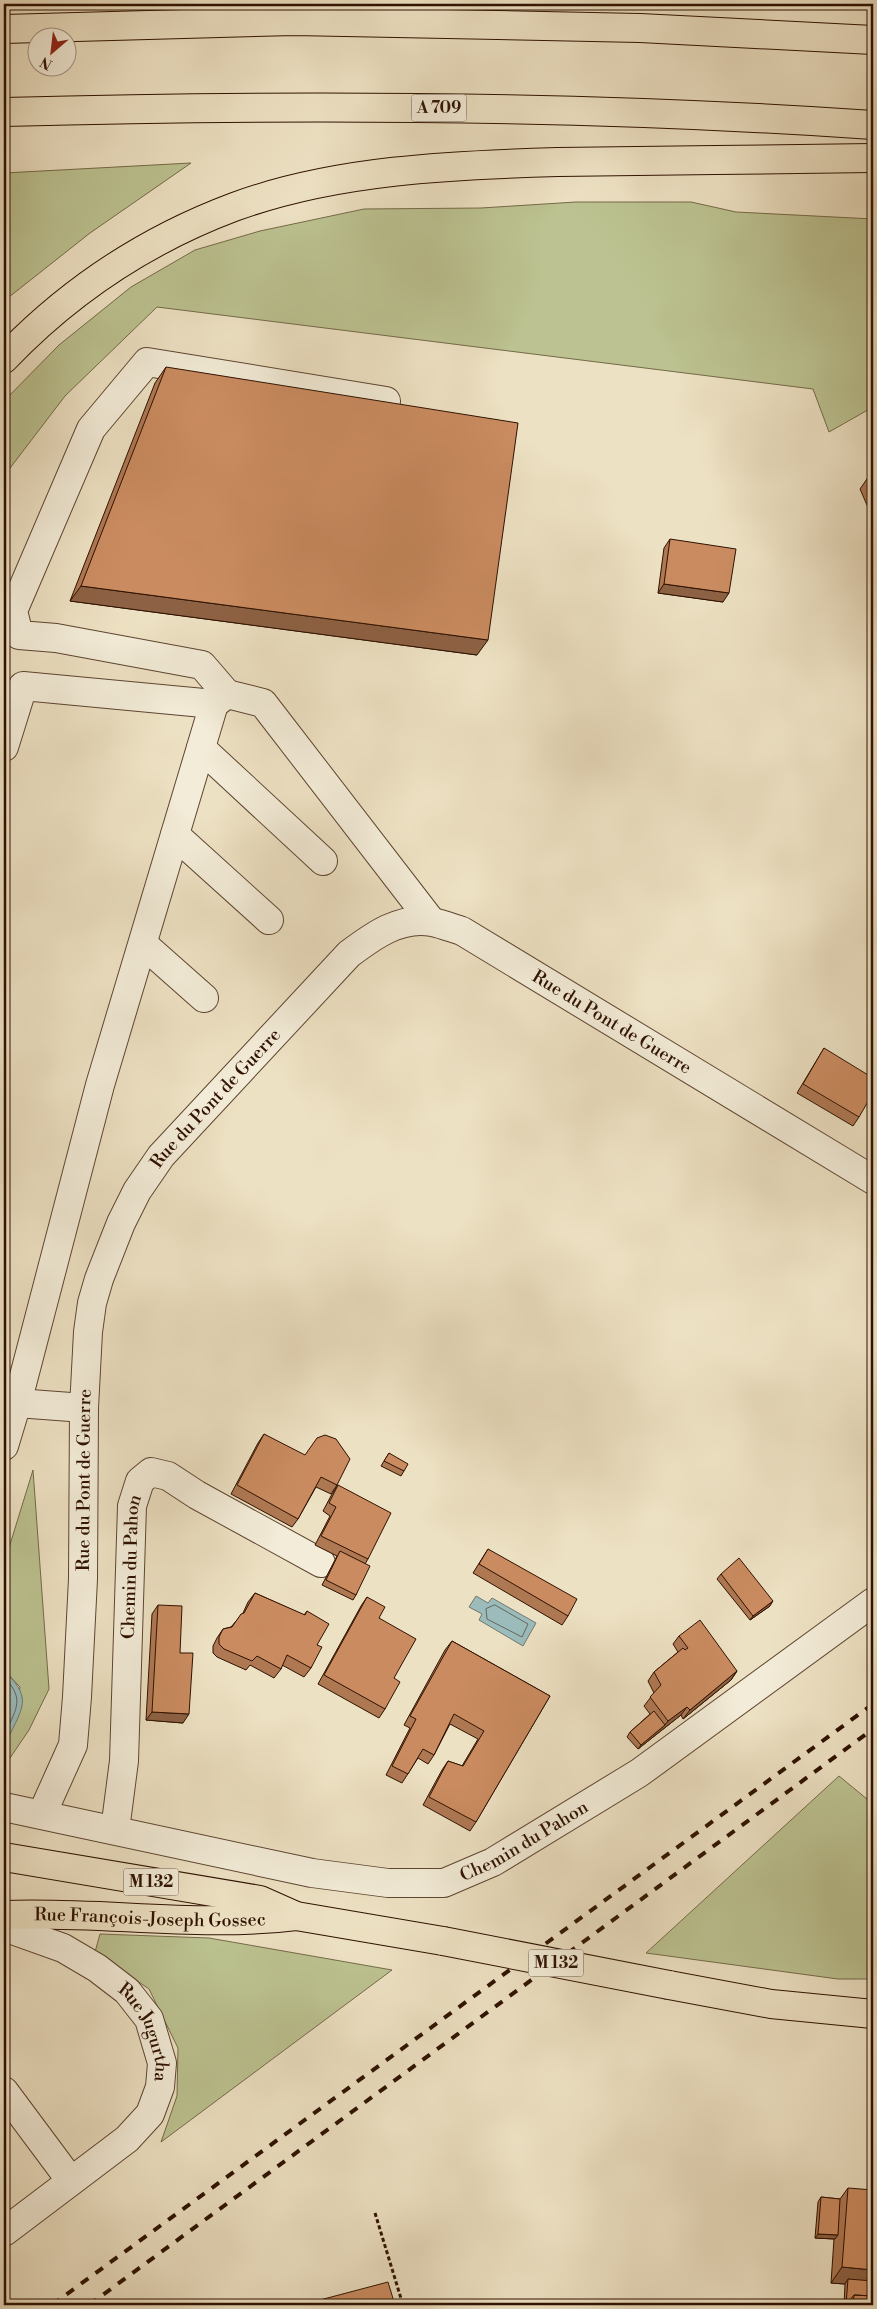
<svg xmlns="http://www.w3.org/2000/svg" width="877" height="2309" viewBox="0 0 877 2309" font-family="'Libre Bodoni',serif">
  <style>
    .green { fill: #bcc291; stroke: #756a48 }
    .water { fill: #9bbcbb; stroke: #6f7870 }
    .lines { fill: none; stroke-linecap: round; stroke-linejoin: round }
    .shore { stroke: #64665e; stroke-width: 1 }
    .minor-casing { stroke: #5e4531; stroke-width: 30 }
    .major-casing { stroke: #2e1100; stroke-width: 30 }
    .highway-casing { stroke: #2e1100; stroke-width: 30 }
    .path { stroke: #2e1100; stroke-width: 3; stroke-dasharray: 4 2.5; stroke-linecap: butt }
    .minor { stroke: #f3ecd8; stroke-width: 28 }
    .major { stroke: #ede1c3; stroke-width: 28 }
    .highway { stroke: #ede1c3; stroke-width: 28 }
    .rail { stroke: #2e1100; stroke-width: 4; stroke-dasharray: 9 9; stroke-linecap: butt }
    .major-bridge-casing { stroke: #2e1100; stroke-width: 30; stroke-linecap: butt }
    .major-bridge { stroke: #ede1c3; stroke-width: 28 }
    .wall { fill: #ae7853; stroke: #2e1100 }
    .shaded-wall { fill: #8d6143; stroke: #2e1100 }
    .building { fill: #ca8b60; stroke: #2e1100 }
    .labels { text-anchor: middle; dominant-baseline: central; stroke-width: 4; stroke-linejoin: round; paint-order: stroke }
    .shield { fill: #f3ecd8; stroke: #695341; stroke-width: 1 }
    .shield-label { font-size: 16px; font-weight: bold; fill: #2e1100 }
    .street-label { font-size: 18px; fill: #2e1100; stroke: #f3ecd8 }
  </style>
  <rect width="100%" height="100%" fill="#ede1c3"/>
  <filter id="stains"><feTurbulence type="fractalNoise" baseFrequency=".004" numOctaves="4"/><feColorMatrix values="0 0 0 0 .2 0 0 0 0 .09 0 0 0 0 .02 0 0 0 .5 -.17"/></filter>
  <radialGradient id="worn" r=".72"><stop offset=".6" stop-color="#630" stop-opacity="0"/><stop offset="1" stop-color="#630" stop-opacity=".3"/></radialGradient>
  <path class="green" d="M191,163L90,233L4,301V173Z
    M576,202H691L736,212L873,219V407L829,432L813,389L157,307L65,396L4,476V401L59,345L131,287L195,250L260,231L364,209L481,208Z
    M33,1470L49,1689L29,1730L10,1758L4,1760V1734H10L20,1687L4,1670V1564Z
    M839,1776L873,1804V1979H838L646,1953Z
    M100,1934L209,1938L392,1970L161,2142L177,2096L178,2048L149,1989L95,1952Z"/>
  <path class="water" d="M476,1596L488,1603L492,1598L536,1623L523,1646L479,1620L482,1614L469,1607Z
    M4,1670C29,1696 26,1703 10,1734H4Z"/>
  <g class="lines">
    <path class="shore" d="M495,1605L528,1624L522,1637L487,1619L486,1609Z
      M4,1677C22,1696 19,1705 8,1727L4,1729"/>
    <g class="minor-casing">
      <g id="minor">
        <path d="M227,694L202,665L56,638L19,635L13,611L91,429L147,362L386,401"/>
        <path d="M214,704L227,694L263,703L431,921"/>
        <path d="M4,747L23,686L214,704L100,1085L17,1403L4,1446"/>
        <path d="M201,748L323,861"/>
        <path d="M175,835L269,920"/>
        <path d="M143,944L204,998"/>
        <path d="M17,1403L84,1408"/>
        <path id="s1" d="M4,1807L312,1873L388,1883H444L493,1862L639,1773L873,1602"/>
        <path id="s2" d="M42,1814L73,1745L77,1697L83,1579L84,1408L88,1332L92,1303L99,1279L121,1223L137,1191L161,1156L349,954C373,936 400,916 432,922C442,924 452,928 462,931L873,1180"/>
        <path id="s3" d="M115,1830L124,1761L132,1506L140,1481L151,1472L168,1476L197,1495L321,1563"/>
        <path id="s4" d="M4,1927L63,1948L97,1968L127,1991L149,2019L162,2063L160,2087L150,2114L127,2139L4,2232"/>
        <path d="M4,2091L71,2181"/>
      </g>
    </g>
    <g class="major-casing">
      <g id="major">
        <path d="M4,1857L260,1900L296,1916L443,1941"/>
        <path id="s5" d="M4,1915C101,1911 201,1928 296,1916"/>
        <path d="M669,1985L771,2004L873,2014"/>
      </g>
    </g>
    <g class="highway-casing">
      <path id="highway" d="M4,29L294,21L640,28L873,40
        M4,112C294,104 584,105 873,125
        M4,359C69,291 146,240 234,207C334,170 452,165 558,162C663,160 768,160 873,158"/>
    </g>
    <path class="path" d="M375,2213L403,2305"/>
    <use href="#minor" class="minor"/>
    <use href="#major" class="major"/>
    <use href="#highway" class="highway"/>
    <path class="rail" d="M52,2305L873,1704
      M89,2305L873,1729"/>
    <g class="major-bridge-casing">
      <path id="major-bridge" d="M443,1941L669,1985"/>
    </g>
    <use href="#major-bridge" class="major-bridge"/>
  </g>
  <path class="wall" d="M166,367L477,655L70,601L155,383Z
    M873,474V519L860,489L869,476Z
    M670,539L723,602L658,593L664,548Z
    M824,1048L859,1117L853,1126L797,1093Z
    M264,1434L337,1485L331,1494L316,1487L298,1519L292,1527L231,1494L258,1443Z
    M389,1453L404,1471L401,1476L381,1466Z
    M338,1485L368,1559L365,1564L356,1595L353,1600L322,1585L337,1556L315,1545L330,1516L323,1511L332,1494Z
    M488,1549L568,1616L562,1625L473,1573Z
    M721,1574L770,1606L750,1620L717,1579Z
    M255,1593L304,1615L307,1611L317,1645L311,1668L304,1677L282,1665L281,1669L274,1678L250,1665L246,1670L217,1657L213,1653V1646L217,1638L223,1629L231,1627L243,1613L248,1602Z
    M367,1597L379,1618L394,1678L385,1709L379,1718L318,1684L361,1606Z
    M158,1605L180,1653L183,1723L146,1720L152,1614Z
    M679,1636L737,1671L731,1680L683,1719L681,1715L638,1749L627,1737L630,1732L650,1714L644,1706L654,1693L648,1681L654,1672L678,1652L673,1644Z
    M452,1641L550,1696L476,1822L470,1831L423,1805L442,1770L448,1761L462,1766L478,1739L450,1724L434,1755L428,1764L418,1758L402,1783L386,1775L410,1728L404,1725L445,1650Z
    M848,2188L873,2305H844L845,2284L831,2283L834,2239L815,2238L818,2202L821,2197L840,2199Z"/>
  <path class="shaded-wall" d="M664,584L729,593L723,602L658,593Z
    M81,586L488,640L477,655L70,601Z
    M773,1601L770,1606L750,1620L753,1616Z
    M737,1671L731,1680L683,1719L690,1710Z
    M687,1707L681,1715L638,1749L641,1745L665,1725L668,1721Z
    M152,1712L189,1714L183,1723L146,1720Z
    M818,2234L838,2235L835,2239L815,2238Z
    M842,2267L873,2270V2286L848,2279L845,2284L831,2283Z"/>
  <path class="building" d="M166,367L518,423L488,640L81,586Z
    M873,474V486L869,476Z
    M670,539L736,549L729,593L664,584Z
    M824,1048L873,1078V1093L859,1117L803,1084Z
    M264,1434L305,1455L317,1438L325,1435L336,1439L350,1459L337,1485L321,1477L298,1519L237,1485Z
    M389,1453L408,1464L404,1471L384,1461Z
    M338,1485L391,1513L368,1559L321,1536L336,1507L329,1503Z
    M488,1549L577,1599L568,1616L479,1564Z
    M340,1551L370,1566L356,1595L326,1580Z
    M739,1558L773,1601L753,1616L721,1574Z
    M255,1593L305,1615L307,1611L329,1624L317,1645L322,1647L311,1668L287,1655L281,1669L257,1656L252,1661L224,1649L219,1644V1637L223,1629L232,1627L241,1614L244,1613Z
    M367,1597L385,1607L379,1618L416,1639L394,1678L400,1682L385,1709L324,1675Z
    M158,1605L182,1606L180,1653H193L189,1714L152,1712Z
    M700,1620L737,1671L690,1710L687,1707L668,1721L650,1697L661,1685L654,1672L683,1648L685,1650L688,1648L679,1636Z
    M452,1641L550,1696L476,1822L429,1797L448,1761L463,1766L484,1731L454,1714L434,1755L423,1749L408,1774L392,1766L416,1719L410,1716Z
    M654,1711L665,1725L641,1745L630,1732Z
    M848,2188L873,2190V2270L842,2267Z
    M821,2197L840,2199L838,2235L818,2234Z
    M848,2279L873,2281V2296L854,2295L846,2305Z
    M388,2282L395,2305H301Z
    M854,2295L873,2296V2305H853Z"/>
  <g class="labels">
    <g class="shield">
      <rect x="411.5" y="94.5" width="55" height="27" rx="4"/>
      <rect x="123.5" y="1868.5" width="55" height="27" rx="4"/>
      <rect x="528.5" y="1949.5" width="55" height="27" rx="4"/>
    </g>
    <g class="shield-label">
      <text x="439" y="108">A 709</text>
      <text x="151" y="1882">M 132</text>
      <text x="556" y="1963">M 132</text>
    </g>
    <g class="street-label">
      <text stroke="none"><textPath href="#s2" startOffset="1256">Rue du Pont de Guerre</textPath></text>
      <text stroke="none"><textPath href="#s2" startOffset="761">Rue du Pont de Guerre</textPath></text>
      <text stroke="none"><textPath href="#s2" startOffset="341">Rue du Pont de Guerre</textPath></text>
      <text stroke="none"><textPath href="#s3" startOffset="264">Chemin du Pahon</textPath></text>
      <text stroke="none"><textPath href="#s1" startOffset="538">Chemin du Pahon</textPath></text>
      <text stroke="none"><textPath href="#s5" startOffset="146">Rue François-Joseph Gossec</textPath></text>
      <text stroke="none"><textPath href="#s4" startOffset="186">Rue Jugurtha</textPath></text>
    </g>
  </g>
  <rect width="877" height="2309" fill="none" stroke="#ede1c3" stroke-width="20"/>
  <rect x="5" y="5" width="867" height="2299" fill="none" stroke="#2e1100" stroke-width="2.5"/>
  <rect x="10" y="10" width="857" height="2289" fill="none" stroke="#2e1100"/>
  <g transform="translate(52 52) rotate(208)"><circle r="24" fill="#f3ecd8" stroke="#a49482"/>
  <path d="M0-4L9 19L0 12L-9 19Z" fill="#8f2418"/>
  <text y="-8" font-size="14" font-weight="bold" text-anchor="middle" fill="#2e1100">N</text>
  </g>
  <rect width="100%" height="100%" filter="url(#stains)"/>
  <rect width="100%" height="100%" fill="url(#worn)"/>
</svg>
